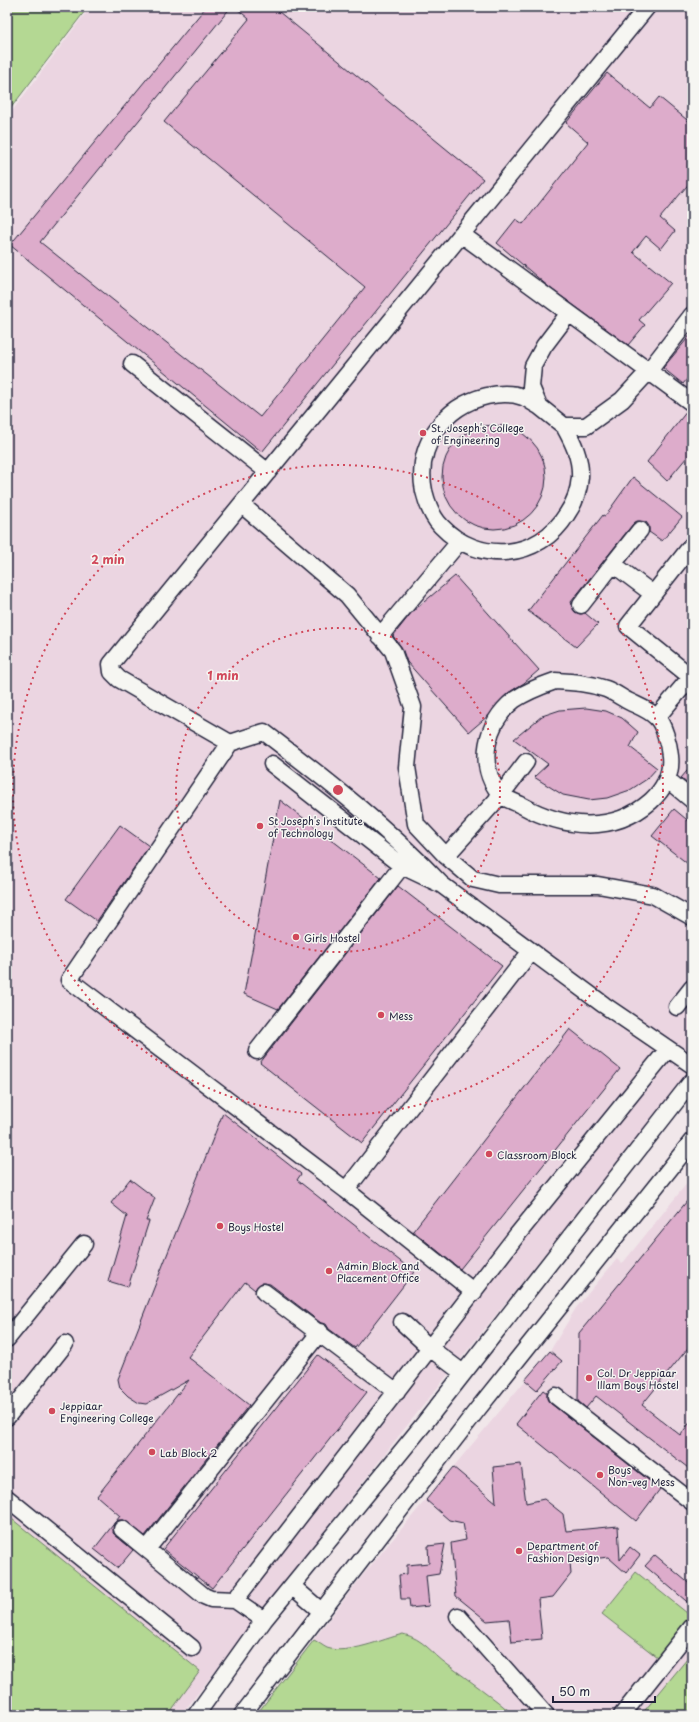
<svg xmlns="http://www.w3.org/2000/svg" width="699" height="1722" viewBox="0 0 699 1722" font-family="'Playpen Sans',sans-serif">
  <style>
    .built { fill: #ebd5e1 }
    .green { fill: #b4d893; stroke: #6b7d67 }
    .building { fill: #ddaccb; stroke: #22223b }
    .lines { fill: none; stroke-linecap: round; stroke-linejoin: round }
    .minor-casing { stroke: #22223b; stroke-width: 19 }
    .minor { stroke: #f6f6f2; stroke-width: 16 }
    .ring { fill: none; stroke: #d1495b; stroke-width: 2; stroke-dasharray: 2 4 }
    .poi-dot { fill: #d1495b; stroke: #f6f6f2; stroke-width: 1.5 }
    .labels { text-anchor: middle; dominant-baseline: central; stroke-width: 3; stroke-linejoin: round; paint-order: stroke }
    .poi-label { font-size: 10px; fill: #22223b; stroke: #f6f6f2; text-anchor: start }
    .centre { fill: #d1495b; stroke: #f6f6f2; stroke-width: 2 }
    .ring-label { font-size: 12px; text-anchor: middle; font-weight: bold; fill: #d1495b; stroke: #f6f6f2; stroke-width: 3; stroke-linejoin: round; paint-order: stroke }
  </style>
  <rect width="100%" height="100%" fill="#f1e7ea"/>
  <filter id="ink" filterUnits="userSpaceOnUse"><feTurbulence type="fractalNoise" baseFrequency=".025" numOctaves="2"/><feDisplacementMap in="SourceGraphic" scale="8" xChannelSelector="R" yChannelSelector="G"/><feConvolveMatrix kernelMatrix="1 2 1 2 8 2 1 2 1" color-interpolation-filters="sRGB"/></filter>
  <g filter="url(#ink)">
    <path class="built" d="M90,7H692V1070L402,1432L181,1715H7V118Z
      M692,1177V1715H256L363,1575L550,1351L576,1308L617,1259L622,1264Z"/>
    <path class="green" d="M7,7H88L7,113Z
      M7,1515L200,1671L168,1715H7Z
      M636,1572L692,1617V1624L662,1661L602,1614Z
      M403,1634C424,1639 431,1653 448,1665C470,1681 493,1697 514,1715H256L314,1640C318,1642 323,1646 327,1648C347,1655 383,1639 403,1634Z
      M692,1653V1715H641Z"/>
    <path class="building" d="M206,7H231L40,242L260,417L365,287L164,122L249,19L235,7H273L483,179L262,452L10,245Z
      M607,73L650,108L659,97L692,124V180L660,218L675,231L661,249L646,236L633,252L671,283L639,320L645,325L628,345L550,288L497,243L516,219L523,224L588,142L566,123Z
      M692,333V373L683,384L663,368Z
      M687,411L692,412V451L667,481L647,462Z
      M442 477a52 52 0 1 1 104 0a52 52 0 1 1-104 0Z
      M633,477L682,517L662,541L649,532V526L646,522L637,521L633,524L571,602L575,612L580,614L585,613L598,624L576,647L528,611L603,515L605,516Z
      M455,576L539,670L524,683L508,693L489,715L469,732L407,662L402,648L393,636L412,612Z
      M586,708L606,711L622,718L638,732L630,747L657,768L647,779L630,790L607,798L589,800L563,795L534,777L548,764L514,739L542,716L560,710Z
      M692,765V788L681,778Z
      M280,800L381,878L278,1009L244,994Z
      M674,809L692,824V867L652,836Z
      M120,825L149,846L97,921L66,899Z
      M398,886L502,966L362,1143L260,1063Z
      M570,1029L620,1069L460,1269L413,1231Z
      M223,1113L301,1174L297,1180L414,1272L355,1348L329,1329L326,1324L321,1323L270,1284L261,1283L255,1290L245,1282L188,1357L249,1405L145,1536L124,1520H118L114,1523L113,1533L133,1550L118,1568L94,1549L120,1516L97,1496L189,1380L146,1404L139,1403L128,1396L120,1388L118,1379Z
      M130,1179L155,1198L146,1221H149L128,1287L108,1281L127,1216L111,1203Z
      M692,1195V1343L642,1405L680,1435L692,1420V1471L596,1396L586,1408L578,1401L579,1333Z
      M550,1351L562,1361L537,1390L525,1380Z
      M318,1355L367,1392L212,1588L163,1549Z
      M543,1390L547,1393V1399L550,1403L660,1489L636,1521L516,1424Z
      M521,1464L526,1503L544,1499L563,1514L566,1531L618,1526L620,1560L630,1547L640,1555L626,1573L608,1557L570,1562L571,1574L553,1597L538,1599L542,1639L512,1642L509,1619L487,1621L456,1596L451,1543L466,1540L463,1523L449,1520L426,1500L453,1467L496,1503L493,1467Z
      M445,1544L439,1574L426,1576L429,1606L410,1608L409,1599H401L399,1575L407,1574V1565L429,1563L428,1546Z
      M655,1555L692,1586V1606L645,1566Z"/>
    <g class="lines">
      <g class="minor-casing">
        <path id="minor" d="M461,234L692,403
          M569,313L544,346L533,366L531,387L539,406L564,426H586L622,400L648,372L692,315
          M132,364L268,472
          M539,406C533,403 528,399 523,397C512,393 497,394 487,396C443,406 415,447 424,491C427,503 432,517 441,526C478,565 539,560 567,514C574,504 579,490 580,477C581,458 573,442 564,426
          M242,505L347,595L393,651L413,707L407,767L416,824L446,856L473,879L499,885H598L653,895L692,917
          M640,530L613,564L653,594
          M581,605L613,564
          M380,636L459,542
          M555,681C573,682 589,683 606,689C614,692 622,698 630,702C638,706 649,710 656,717C664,724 669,745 670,756C672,774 665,788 651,801C612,835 563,828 521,805C515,802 505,799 500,794C476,765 486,722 514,700C527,691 541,686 555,681Z
          M657,717L691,677L628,626L692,545
          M230,743L119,679L112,672L111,664L647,7
          M272,764L402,866L442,885L604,1005L692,1065
          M668,780L692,800
          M446,856L501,795L526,762
          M442,885C388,828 327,780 264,732L230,743L69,980L346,1190L474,1292
          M677,1007L692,988
          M257,1051L402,866
          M346,1190L531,951
          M264,1292L397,1392
          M402,1322L431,1349L463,1373
          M7,1339L84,1244
          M556,1396L692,1502
          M7,1417L65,1344
          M7,1498L192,1648
          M122,1529L204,1596L211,1599L235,1600L264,1620
          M147,1549L320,1332
          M292,1586L322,1612
          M235,1600L517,1235L668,1049
          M458,1616L546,1715
          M196,1715L264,1620L423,1425L692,1081
          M242,1715L477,1410L692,1141
          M622,1715L692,1627"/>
      </g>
      <use href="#minor" class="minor"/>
    </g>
  </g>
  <g class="ring">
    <circle cx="338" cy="790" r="162"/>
    <circle cx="338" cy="790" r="325"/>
  </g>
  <g class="poi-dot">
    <circle cx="423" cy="433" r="4"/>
    <circle cx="260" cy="826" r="4"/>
    <circle cx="296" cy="937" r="4"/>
    <circle cx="381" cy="1015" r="4"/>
    <circle cx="489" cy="1154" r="4"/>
    <circle cx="220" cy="1226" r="4"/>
    <circle cx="329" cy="1271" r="4"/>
    <circle cx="589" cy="1378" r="4"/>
    <circle cx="52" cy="1411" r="4"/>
    <circle cx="152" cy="1452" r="4"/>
    <circle cx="600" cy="1475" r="4"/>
    <circle cx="519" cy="1551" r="4"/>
  </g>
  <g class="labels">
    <g class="poi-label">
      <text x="431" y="427">St. Joseph's College<tspan x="431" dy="12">of Engineering</tspan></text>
      <text x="268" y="820">St Joseph's Institute<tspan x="268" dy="12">of Technology</tspan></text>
      <text x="304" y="937">Girls Hostel</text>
      <text x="389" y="1015">Mess</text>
      <text x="497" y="1154">Classroom Block</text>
      <text x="228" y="1226">Boys Hostel</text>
      <text x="337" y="1265">Admin Block and<tspan x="337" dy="12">Placement Office</tspan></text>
      <text x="597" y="1372">Col. Dr Jeppiaar<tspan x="597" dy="12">Illam Boys Hostel</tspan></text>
      <text x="60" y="1405">Jeppiaar<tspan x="60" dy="12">Engineering College</tspan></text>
      <text x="160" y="1452">Lab Block 2</text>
      <text x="608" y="1469">Boys<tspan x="608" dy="12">Non-veg Mess</tspan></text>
      <text x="527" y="1545">Department of<tspan x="527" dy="12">Fashion Design</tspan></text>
    </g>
  </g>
  <circle cx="338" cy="790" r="6" class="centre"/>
  <g class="ring-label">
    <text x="108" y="564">2 min</text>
    <text x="223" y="680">1 min</text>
  </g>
  <rect width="699" height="1722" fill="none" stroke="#f6f6f2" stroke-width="24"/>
  <rect x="12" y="12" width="675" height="1698" fill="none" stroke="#22223b" stroke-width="1.5" filter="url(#ink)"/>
  <path d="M553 1696v6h102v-6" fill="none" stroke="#22223b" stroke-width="2"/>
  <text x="559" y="1696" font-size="12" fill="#22223b" stroke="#f6f6f2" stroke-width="3" paint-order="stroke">50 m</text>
</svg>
